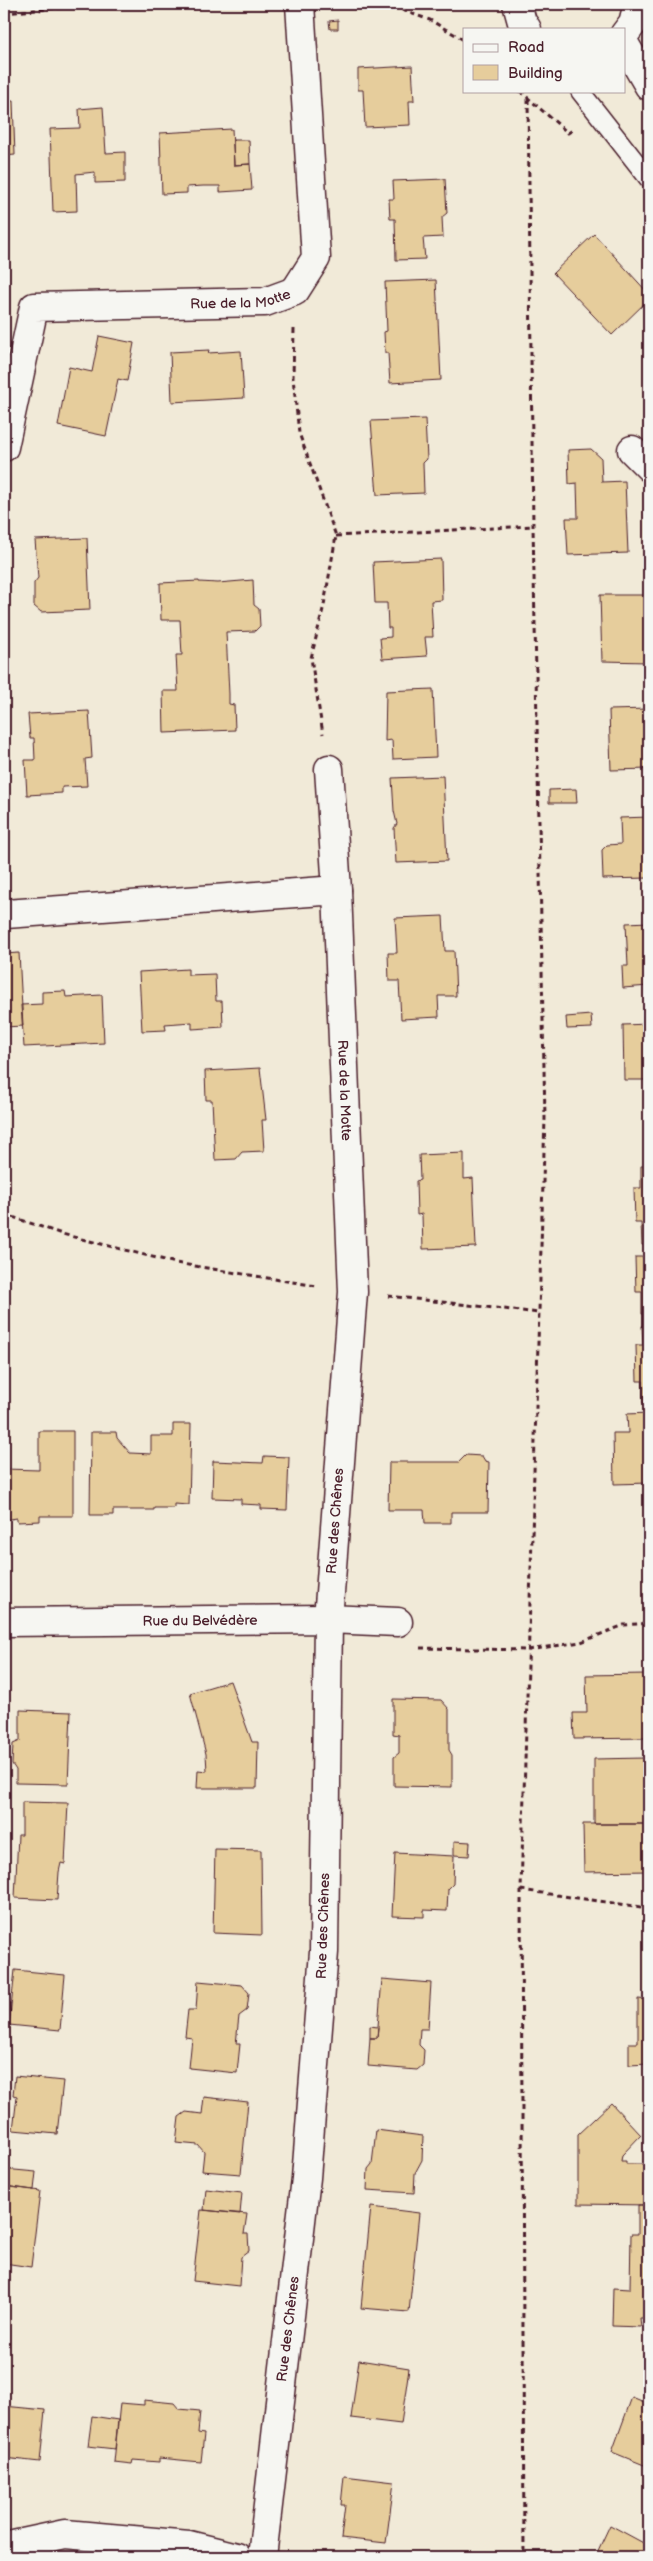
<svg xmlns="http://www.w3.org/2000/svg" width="653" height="2561" viewBox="0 0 653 2561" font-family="'Balsamiq Sans',sans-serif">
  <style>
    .building { fill: #e6cd9c; stroke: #4a1f2b }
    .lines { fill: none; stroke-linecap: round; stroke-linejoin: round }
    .lane-casing { stroke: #4a1f2b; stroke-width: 21 }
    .street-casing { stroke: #4a1f2b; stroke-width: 31 }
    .secondary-casing { stroke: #4a1f2b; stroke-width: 31 }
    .path { stroke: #4a1f2b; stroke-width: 3; stroke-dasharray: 5 4; stroke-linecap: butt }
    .lane { stroke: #f6f6f2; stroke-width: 18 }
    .street { stroke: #f6f6f2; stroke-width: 28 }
    .secondary { stroke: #f6f6f2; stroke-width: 28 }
    .labels { text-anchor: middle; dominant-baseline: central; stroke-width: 4.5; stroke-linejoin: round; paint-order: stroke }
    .street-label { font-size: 14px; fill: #4a1f2b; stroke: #f6f6f2 }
  </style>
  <rect width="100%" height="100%" fill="#f1ead8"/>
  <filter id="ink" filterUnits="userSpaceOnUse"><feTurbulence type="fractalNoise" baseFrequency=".02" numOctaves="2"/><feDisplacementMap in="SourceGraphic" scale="10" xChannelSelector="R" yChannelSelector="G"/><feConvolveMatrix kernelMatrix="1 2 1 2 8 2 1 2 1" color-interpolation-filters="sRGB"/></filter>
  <g filter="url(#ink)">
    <path class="building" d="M338,20V29H330L329,21Z
      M412,66L414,101H409L410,125L365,127L363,90H358V69Z
      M4,101H13L15,155L4,156Z
      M103,107L106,153L125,152V182L95,183V172L76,174L77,211L53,212L50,129L80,128L79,109Z
      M232,129L234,165L250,164L252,190L220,192V186H203L187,187V193L162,194L160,133Z
      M233,140H249L250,164L234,165Z
      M445,179L447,213L442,217L443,237L423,238L425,259L396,260L395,219H390L389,199H394L393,181Z
      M594,234L649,294V299L612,335L553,273Z
      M436,280L441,380L390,383L388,353H385L384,332L387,331L385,282Z
      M99,336L134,343L127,381L118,379L106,436L58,426L69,367L92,372Z
      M209,350L208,353L241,351L244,398L172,402L170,352Z
      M425,419L427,459L423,463L424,493L377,495L371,421Z
      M591,449L601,458L602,482L625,481L628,553L568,555L566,518H578L577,483L569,484L568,450Z
      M87,538L90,610L41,612L34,606V583L38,578L35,540Z
      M441,559L442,600L431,601L433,637H425L427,656L382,659L380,638L391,637V628H388L387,603H375L373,562Z
      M253,580L254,605L259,609L260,626L255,631L226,632L229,694V704L234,705L235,730L164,733L163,691H178L176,655H182L180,620H161L160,583L199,581V582L218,583Z
      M600,595H647L648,662L602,661Z
      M433,689L436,757L393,759L392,740L385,741L386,691Z
      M649,709V769L611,770L609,710Z
      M89,711L92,758L85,759L87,786L62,787V793L27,795L25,760H35L34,738H30L28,714Z
      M443,776L447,861L396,863L394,828L397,824L394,811L392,778Z
      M576,789L577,803H549V790Z
      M649,817V878L603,879L602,850L607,845L621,844L620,818Z
      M443,916L445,951H454L456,996H438L439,1017L401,1019L399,981H389L388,953H397L395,918Z
      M649,922V986L623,988L622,966H628L626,923Z
      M19,953L23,1026L4,1027V954Z
      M188,969V975L215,974L216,1001H222L223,1027L192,1029V1022L165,1024L166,1030L142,1031L139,972Z
      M65,991L66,997L102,995L104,1043L24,1047L21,1005L42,1004V992Z
      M591,1015L592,1028L567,1029L566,1017Z
      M649,1024V1080H624L623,1025Z
      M260,1068L266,1120H262L264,1151L242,1152L236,1159L215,1160L212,1100H206L205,1071Z
      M464,1153V1179L473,1178L476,1247L423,1249L422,1214L417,1215L416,1181L420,1180L419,1155Z
      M641,1166H649V1245H642L641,1223H635L634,1188H641Z
      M635,1257H649V1314H642V1292H636Z
      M642,1326H649V1403H643V1381H637L636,1345H643Z
      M649,1413V1483L614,1484L613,1433H628L627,1414Z
      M173,1424H191L189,1505L174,1504V1508H154V1510H113V1515H90L91,1432H116L117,1438L130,1453L151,1454V1436H173Z
      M39,1431H73V1516H40V1521L17,1522V1518L4,1520V1469L39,1470Z
      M466,1455L482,1456L485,1461L489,1462L488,1512H451V1523H425L424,1510H388L389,1462H459Z
      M264,1456L289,1457L287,1510L261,1509V1505L241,1504V1499L212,1498L213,1461L263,1463Z
      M646,1674L649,1738L574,1739L573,1713H587L586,1675Z
      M230,1681L252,1742H258L257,1788H197L198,1770L207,1771L206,1754L190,1693Z
      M393,1699L441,1700L449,1709V1750L452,1755V1787L394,1786V1757L399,1753V1735L393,1734Z
      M20,1710L71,1712L68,1784L16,1783V1770L12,1764L13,1744L20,1741Z
      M645,1758V1824H594V1759Z
      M22,1802L68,1803L65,1864L61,1863L59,1872L57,1900L15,1898L18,1835H22Z
      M583,1824H649V1871L584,1872Z
      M454,1841L470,1842L469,1856L454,1855Z
      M215,1849L261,1850L262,1935L213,1933Z
      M395,1853L454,1856L453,1884L448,1889L447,1911L424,1910V1917L392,1916Z
      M15,1970L65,1975L60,2030L9,2025Z
      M382,1979L431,1983L428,2029H420L419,2045L424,2050L423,2065L417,2070L368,2066L370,2038H377Z
      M198,1981L242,1985L249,1993L247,2010L239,2016L236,2044H240L237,2073L189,2068L192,2038L185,2037L188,2010H196Z
      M638,1999L649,2000V2064L629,2065V2043H638Z
      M370,2026L378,2027L377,2038H370Z
      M15,2076L63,2081L57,2134L13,2130L17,2096L13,2095Z
      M204,2097L248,2102L241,2174L202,2171L204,2152L198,2145L176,2143L179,2117L186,2112L202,2114Z
      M611,2103L641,2135L622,2155L621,2161H626V2164H649V2205L578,2204V2134Z
      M376,2130L423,2136L422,2160L415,2173L414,2193L367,2190L368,2169L372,2164Z
      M4,2169L36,2172L34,2190L4,2186Z
      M4,2186L40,2191L31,2267L4,2263Z
      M206,2189L242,2193L240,2214L204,2210Z
      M638,2205H649V2318H640L641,2327L612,2326L613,2288L630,2289L631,2234H638Z
      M371,2207L419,2213L409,2312L361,2308Z
      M201,2210L247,2214L244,2234H248L249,2251L241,2257L239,2286L193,2281Z
      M359,2360L409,2368L401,2424L351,2418Z
      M632,2397L649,2404V2467L612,2452Z
      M144,2400L174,2403L179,2409L200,2411L198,2433L204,2434L201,2462L159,2458V2462L133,2460L132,2464L114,2462L120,2403L144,2405Z
      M4,2406L45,2410L40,2462L4,2458Z
      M92,2416L118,2420L115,2449L88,2446Z
      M344,2476L394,2482L386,2543L341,2538L345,2505H341Z
      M610,2525L649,2546L647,2557H595Z"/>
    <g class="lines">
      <g class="lane-casing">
        <path id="lane" d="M580,91L649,179"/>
      </g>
      <g class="street-casing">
        <g id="street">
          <path id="s1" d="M4,447L34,307L265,302L295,291L316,258L300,4"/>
          <path d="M632,450L649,467"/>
          <path d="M329,769L337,890"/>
          <path id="s2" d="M4,911L6,914L337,890L353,1292L328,1619L324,1952L306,2178L262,2557"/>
          <path id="s3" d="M4,1622L328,1619L398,1622"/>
          <path d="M4,2547L65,2534L189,2545L237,2557"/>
        </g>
      </g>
      <g class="secondary-casing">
        <path id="secondary" d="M517,4L522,22L527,29
          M624,35L633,23L638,4
          M624,43L649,86"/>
      </g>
      <path class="path" d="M385,4L430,20L464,40
        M4,13L100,4
        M520,91L568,133L573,130
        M528,99L533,526L545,1118L521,1890L649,1908
        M294,329L293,378L299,433L336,536L324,605L311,658L323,734
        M336,536L533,526
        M4,1214L62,1234L176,1263L317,1286
        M388,1296L539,1313
        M420,1648L528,1650L581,1642L624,1625L649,1623
        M521,1890L524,2557"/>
      <use href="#lane" class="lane"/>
      <use href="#street" class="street"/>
      <use href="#secondary" class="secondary"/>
    </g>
  </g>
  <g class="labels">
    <g class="street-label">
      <text stroke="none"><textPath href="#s1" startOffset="350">Rue de la Motte</textPath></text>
      <text stroke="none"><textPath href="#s2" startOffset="536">Rue de la Motte</textPath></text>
      <text transform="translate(335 1521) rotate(-86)">Rue des Chênes</text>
      <text stroke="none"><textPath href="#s3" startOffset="196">Rue du Belvédère</textPath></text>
      <text transform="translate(323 1926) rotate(-88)">Rue des Chênes</text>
      <text transform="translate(288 2329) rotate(-83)">Rue des Chênes</text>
    </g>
  </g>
  <rect width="653" height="2561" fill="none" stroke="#f6f6f2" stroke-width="20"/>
  <rect x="10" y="10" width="633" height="2541" fill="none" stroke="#4a1f2b" stroke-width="2" filter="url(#ink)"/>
  <rect x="463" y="28" width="162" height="65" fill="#f6f6f2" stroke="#b1a0a2"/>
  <rect x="473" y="44" width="25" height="8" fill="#f6f6f2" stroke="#b1a0a2"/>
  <text x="508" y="52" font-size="15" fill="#4a1f2b">Road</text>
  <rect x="473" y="65" width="25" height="15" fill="#e6cd9c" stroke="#b1a0a2"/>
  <text x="508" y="78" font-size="15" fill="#4a1f2b">Building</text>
</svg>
